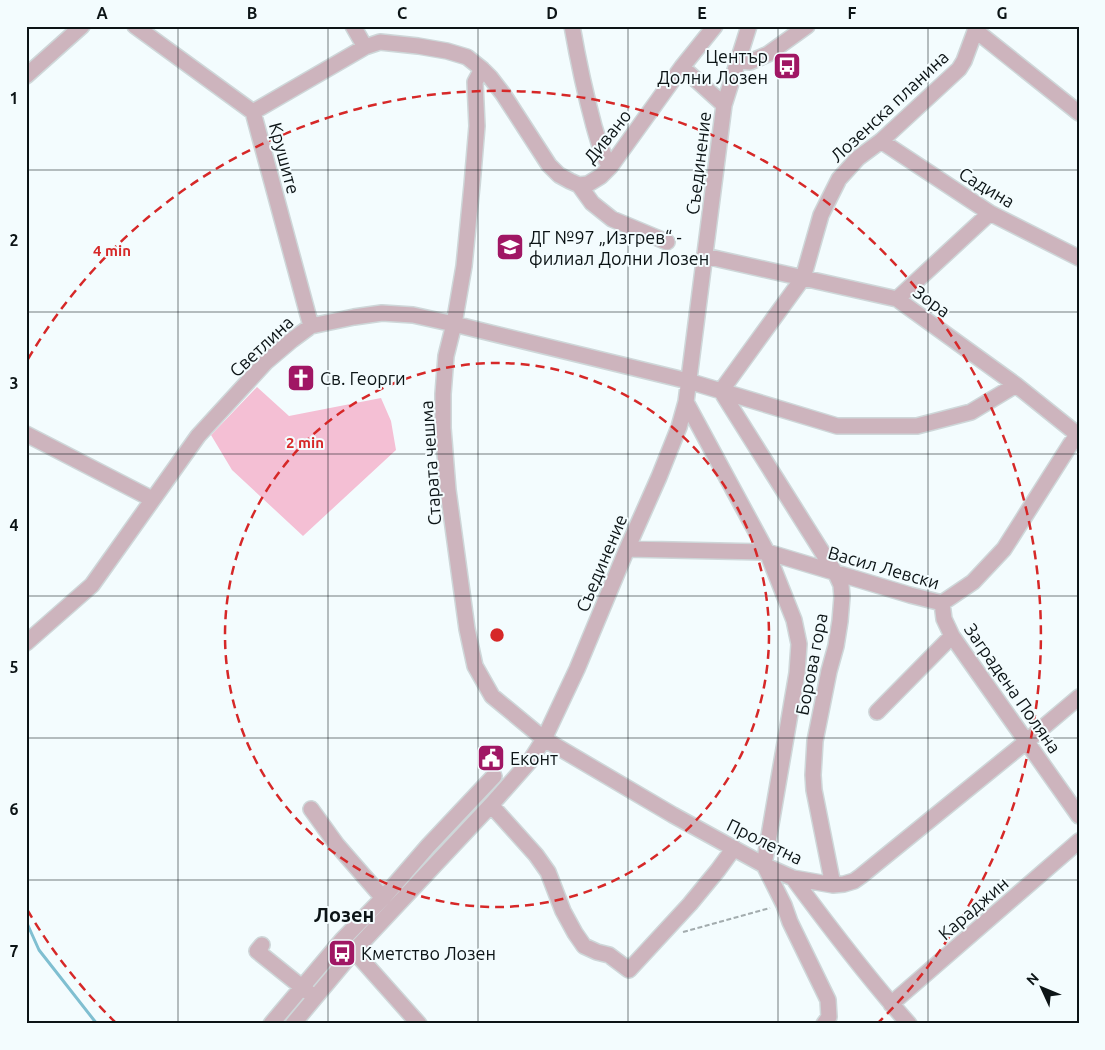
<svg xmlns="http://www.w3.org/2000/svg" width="1105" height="1050" viewBox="0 0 1105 1050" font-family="Ubuntu,sans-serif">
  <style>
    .green { fill: #f4bfd4 }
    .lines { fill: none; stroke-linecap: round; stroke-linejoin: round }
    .stream { stroke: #7fbfd1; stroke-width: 3 }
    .minor-casing { stroke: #ced7d9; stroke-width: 18 }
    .path { stroke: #a3acae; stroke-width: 2; stroke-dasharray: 5 2.5; stroke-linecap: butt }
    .minor { stroke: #cdb4bd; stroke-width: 15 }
    .grid { fill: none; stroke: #0c1416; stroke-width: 1; stroke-opacity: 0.55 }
    .ring { fill: none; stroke: #d62828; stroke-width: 2.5; stroke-dasharray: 9 6 }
    .labels { text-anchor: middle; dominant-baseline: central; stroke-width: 4; stroke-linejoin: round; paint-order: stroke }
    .poi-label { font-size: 18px; fill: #0c1416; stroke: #f3fcfe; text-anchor: start }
    .street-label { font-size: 18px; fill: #0c1416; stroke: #f3fcfe }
    .quarter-label { font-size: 20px; font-weight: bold; fill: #0c1416; stroke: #f3fcfe }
    .centre { fill: #d62828; stroke: #f3fcfe; stroke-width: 2.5 }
    .ring-label { font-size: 15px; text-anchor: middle; font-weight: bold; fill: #d62828; stroke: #f3fcfe; stroke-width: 4; stroke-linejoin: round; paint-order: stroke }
    .neatline { fill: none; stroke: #0c1416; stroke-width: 2 }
    .grid-label { font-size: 16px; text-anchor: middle; font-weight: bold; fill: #0c1416 }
  </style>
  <rect width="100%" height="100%" fill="#f3fcfe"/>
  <path class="green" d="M257,387L289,416L381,398L391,421L396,450L303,536L232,470L211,435Z"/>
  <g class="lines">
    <path class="stream" d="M26,921L39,950L97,1024"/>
    <g class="minor-casing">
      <path id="minor" d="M135,26L253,112L311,326
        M353,26L365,47L380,42L418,46L447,51L467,57L482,69L490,77L503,94L549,165L559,175L570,181L579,185L588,184L601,176L610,167L682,67L715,26
        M572,26C578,60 585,93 594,126C598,140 602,155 610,167
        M975,30L1079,113
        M739,61L750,62L768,54L807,26
        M682,67L724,105
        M482,69L475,82L477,126L472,185L464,266L454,324L446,356L443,394V428L448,490L467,629L475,666L492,696L544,739L673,815L764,865L793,878L833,885L844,884L854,881L861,876L1027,741L1079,697
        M26,76L82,26
        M253,112L365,47
        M881,141L990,213L1079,258
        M579,185L592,203L612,219L667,242
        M705,256L897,299L1016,385L1077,434
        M897,299L990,213
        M686,402L767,552L794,620L799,644L797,673L764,865L784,905L790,922L828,1000L829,1017L824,1024
        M26,434L152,499
        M627,549L767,552L910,595L942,603L973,582L1004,549L1070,445L1079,433
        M942,603L944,619L952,636L1079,816
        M26,643L92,585L198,436L266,362L292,340L311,326L354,317L382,313L413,315L454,324L688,381L837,426H917L971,412L1016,385
        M877,712L952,636
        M491,805L536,855L548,872L563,911L575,933L584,946L597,952L609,955L629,970L690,904L718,870L734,848
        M311,809L337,845L383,898
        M793,878C830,928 868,978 909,1024
        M833,885L814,790L813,775L815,741L829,671L836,646L840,621L842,597L841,585L836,574L721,391L803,278L821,215L839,179L858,158L881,141L959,69L964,61L977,26
        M262,945L257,951L308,992
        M354,951L419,1024
        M891,1004L1079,841
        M271,1024L342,940L383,898L428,846L494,776
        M293,1024L354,951L491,805L530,761L544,739L577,669L627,549L659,477L679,427L686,402L724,105L749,26"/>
    </g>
    <path class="path" d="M683,932L770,908"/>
    <use href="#minor" class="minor"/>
  </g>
  <path class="grid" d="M178,26V1024M328,26V1024M478,26V1024M628,26V1024M778,26V1024M928,26V1024M26,170H1079M26,312H1079M26,454H1079M26,596H1079M26,738H1079M26,880H1079"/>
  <g class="ring">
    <circle cx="497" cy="635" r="272"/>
    <path d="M116 1023A544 544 0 0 1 28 911M28 359A544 544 0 1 1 878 1023"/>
  </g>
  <defs>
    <g id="bus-square" transform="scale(1.4375)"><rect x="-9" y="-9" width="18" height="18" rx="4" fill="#a01764" stroke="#f3fcfe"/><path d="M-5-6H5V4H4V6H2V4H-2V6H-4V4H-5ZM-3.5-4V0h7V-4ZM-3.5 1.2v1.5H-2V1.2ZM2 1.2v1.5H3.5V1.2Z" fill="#fff"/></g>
    <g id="school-square" transform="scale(1.4375)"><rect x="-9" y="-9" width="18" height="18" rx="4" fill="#a01764" stroke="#f3fcfe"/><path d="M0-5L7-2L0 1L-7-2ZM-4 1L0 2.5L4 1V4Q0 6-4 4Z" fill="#fff"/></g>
    <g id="church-square" transform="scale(1.4375)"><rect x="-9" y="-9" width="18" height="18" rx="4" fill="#a01764" stroke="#f3fcfe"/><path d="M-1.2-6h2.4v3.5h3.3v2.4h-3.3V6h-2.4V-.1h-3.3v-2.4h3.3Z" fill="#fff"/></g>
    <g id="civic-square" transform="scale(1.4375)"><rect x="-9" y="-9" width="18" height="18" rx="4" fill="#a01764" stroke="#f3fcfe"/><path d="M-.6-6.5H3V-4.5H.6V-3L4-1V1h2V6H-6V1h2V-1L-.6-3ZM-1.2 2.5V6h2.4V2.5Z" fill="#fff"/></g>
  </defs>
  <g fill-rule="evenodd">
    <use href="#bus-square" x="787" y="66"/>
    <use href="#school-square" x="510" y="247"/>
    <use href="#church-square" x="301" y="378"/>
    <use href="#civic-square" x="491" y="758"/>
    <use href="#bus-square" x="342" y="953"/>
  </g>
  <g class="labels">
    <g class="poi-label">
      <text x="768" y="56" text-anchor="end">Център<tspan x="768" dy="21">Долни Лозен</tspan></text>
      <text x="529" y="237">ДГ №97 „Изгрев“ -<tspan x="529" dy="21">филиал Долни Лозен</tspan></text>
      <text x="320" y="378">Св. Георги</text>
      <text x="510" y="758">Еконт</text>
      <text x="361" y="953">Кметство Лозен</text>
    </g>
    <g class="street-label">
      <text transform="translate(889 106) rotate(-43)">Лозенска планина</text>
      <text transform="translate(607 136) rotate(-51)">Дивано</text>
      <text transform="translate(285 158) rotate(75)">Крушите</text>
      <text transform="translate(698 163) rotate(-83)">Съединение</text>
      <text transform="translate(987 187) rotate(31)">Садина</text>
      <text transform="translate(932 301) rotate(36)">Зора</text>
      <text transform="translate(261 346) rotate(-43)">Светлина</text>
      <text transform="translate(430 463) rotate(-94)">Старата чешма</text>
      <text transform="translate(601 563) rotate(-67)">Съединение</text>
      <text transform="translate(884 567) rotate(16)">Васил Левски</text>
      <text transform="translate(811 664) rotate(-79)">Борова гора</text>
      <text transform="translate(1013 688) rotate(55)">Заградена Поляна</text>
      <text transform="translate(765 841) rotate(26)">Пролетна</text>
      <text transform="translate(973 908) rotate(-41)">Караджин</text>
    </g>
    <g class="quarter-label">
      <text x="344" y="914">Лозен</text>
    </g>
  </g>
  <circle cx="497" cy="635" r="8" class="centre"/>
  <g class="ring-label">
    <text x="112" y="256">4 min</text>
    <text x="305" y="448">2 min</text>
  </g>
  <rect width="1105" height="1050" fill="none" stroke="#f3fcfe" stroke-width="55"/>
  <g transform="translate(1042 988) rotate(314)" stroke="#f3fcfe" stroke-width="4" paint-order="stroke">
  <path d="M0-4L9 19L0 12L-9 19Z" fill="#0c1416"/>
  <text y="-8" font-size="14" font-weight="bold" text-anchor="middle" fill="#0c1416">N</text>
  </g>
  <rect x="28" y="28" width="1050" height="994" class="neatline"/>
  <g class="grid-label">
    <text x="102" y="19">A</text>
    <text x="252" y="19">B</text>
    <text x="402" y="19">C</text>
    <text x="552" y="19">D</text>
    <text x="702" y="19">E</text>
    <text x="852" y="19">F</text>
    <text x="1002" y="19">G</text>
    <text x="14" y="104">1</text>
    <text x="14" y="246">2</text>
    <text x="14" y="389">3</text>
    <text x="14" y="531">4</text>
    <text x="14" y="673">5</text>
    <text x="14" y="815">6</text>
    <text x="14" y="957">7</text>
  </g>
</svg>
